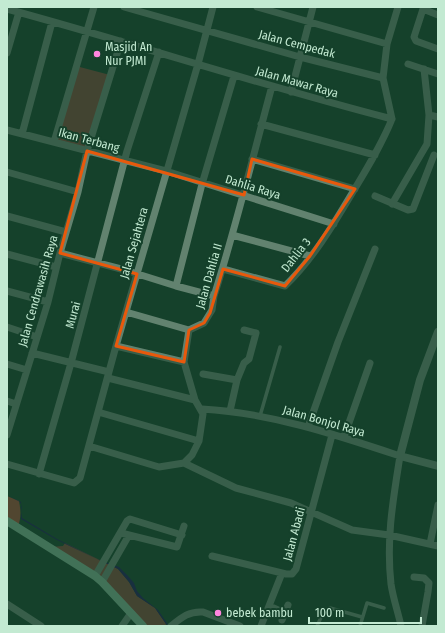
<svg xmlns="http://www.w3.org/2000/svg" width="445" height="633" viewBox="0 0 445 633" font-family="'Fira Sans Condensed',sans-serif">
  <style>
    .green { fill: #794839 }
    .forest { fill: #9a4d35 }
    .water { fill: #1c1957 }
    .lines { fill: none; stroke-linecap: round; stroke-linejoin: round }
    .service { stroke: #62826f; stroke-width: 3.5 }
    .minor { stroke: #62826f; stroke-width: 7 }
    .tertiary { stroke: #62826f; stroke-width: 8 }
    .secondary { stroke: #77ac8d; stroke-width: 8 }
    .marked { fill: none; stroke: #e8590c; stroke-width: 3; stroke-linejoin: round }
    .poi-dot { fill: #ff85de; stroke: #15412b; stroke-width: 1.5 }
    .labels { text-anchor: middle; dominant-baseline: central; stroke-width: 4; stroke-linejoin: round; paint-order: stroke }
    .street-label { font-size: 12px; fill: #c3ead2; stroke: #15412b }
    .poi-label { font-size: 12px; fill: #c3ead2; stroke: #15412b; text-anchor: start }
  </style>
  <rect width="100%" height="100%" fill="#15412b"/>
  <path class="green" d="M76,66L110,75L87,151L54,142Z
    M65,543L118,569L129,582L137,596L155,608L166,624L165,626H146L99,578L50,547L63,546Z"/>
  <path class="forest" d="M7,496L19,501C21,511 21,518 18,527L7,519Z"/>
  <path class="water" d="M7,495L21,502L22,518L57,539L97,559L119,567L128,576L134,583L137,591L143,598L158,610L169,626L166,624L155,608L137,596L129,582L118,569L57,540L21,519L22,507L20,502Z"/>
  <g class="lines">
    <path class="service" d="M260,416L280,347
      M317,626L324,611L330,608L362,617
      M360,626L367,603L384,608"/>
    <path class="minor" d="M124,7L300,57L383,78
      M257,7L387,44
      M7,9C136,44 263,86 392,119
      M438,15L423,9L414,37L416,41L438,49
      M7,53L19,12
      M408,64L438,74
      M291,92L313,7
      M429,115L438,117
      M392,119L383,78L387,44L398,7
      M261,124L375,155
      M7,130L166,171L334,224
      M22,134L52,22
      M54,142L94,7
      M252,159L355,189
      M7,172L78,192
      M375,196L408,210L413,209L434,155
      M392,204L427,144L429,115L424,69
      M7,216L66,232
      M232,235L310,256
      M60,253L125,270L176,286L214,296
      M7,254L56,267
      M223,269L285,286C312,260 332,227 351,195C366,170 381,146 392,119
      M176,286L202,184L234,76
      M7,291L48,302
      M126,312L189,330
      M7,327L37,337
      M189,330L204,323L212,310L214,296C236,227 253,156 272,86
      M116,346L184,362
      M32,353L109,372
      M7,364L27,370
      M203,374L237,380
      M108,378L195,400
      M7,401L16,404
      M202,409C271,413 334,434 400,456C393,500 386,539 391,584C393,598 398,612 401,626
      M230,411L237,380L244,363L249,359L256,333L244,330
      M98,412L199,441
      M308,427L338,342L375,249
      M7,435L48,302L60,253L78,192L87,151L121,41
      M344,437L370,363
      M89,446L159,467L184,463L192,455L199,441L203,414L195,400L184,362L189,330
      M184,463L236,488L291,503L352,530L389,535L438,546
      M7,464L74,483L80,478L116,346L198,64L213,7
      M39,474L71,363L127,151L159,52
      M121,533L177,547L184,526
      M430,544L438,505
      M212,556L286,574H292L296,569L332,435
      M95,576L127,521L130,519L182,535
      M414,577L424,578L429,583L428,592L422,626
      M102,582L129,535
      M7,604L41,626
      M269,606L285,613
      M282,620L288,605
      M122,626L131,613
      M171,626C182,617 189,611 203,612L240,626
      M261,626L282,573"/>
    <path class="tertiary" d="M438,332L420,380L400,456L438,466"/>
    <path class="secondary" d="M7,521L95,576L102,582L143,626"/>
  </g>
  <path d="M0 0H445V633H0ZM87,151L244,195L252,159L355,189L310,256L285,286L223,269L210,313L204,323L189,330L184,362L116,346L137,274L60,253Z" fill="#15412b" fill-opacity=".55" fill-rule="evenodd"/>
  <path class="marked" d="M87,151L244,195L252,159L355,189L310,256L285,286L223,269L210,313L204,323L189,330L184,362L116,346L137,274L60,253Z"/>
  <g class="poi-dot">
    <circle cx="97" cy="54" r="4"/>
    <circle cx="218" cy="613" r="4"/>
  </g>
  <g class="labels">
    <g class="street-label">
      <text transform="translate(297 44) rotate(15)">Jalan Cempedak</text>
      <text transform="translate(297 82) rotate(16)">Jalan Mawar Raya</text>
      <text transform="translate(89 140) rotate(15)">Ikan Terbang</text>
      <text transform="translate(253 187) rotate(17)">Dahlia Raya</text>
      <text transform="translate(134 243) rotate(-74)">Jalan Sejahtera</text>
      <text transform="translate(296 255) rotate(-52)">Dahlia 3</text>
      <text transform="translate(209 276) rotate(-74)">Jalan Dahlia II</text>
      <text transform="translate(38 291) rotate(-74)">Jalan Cendrawasih Raya</text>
      <text transform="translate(73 315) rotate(-75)">Murai</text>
      <text transform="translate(324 421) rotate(16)">Jalan Bonjol Raya</text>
      <text transform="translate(294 534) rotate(-75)">Jalan Abadi</text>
    </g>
    <g class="poi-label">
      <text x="105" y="47">Masjid An<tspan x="105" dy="14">Nur PJMI</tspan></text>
      <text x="226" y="613">bebek bambu</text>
    </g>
  </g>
  <rect width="445" height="633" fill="none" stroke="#c3ead2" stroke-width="16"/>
  <path d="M309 617v6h112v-6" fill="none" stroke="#c3ead2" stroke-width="2"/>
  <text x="315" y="617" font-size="12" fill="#c3ead2" stroke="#15412b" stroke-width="3" paint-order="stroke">100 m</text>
</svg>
